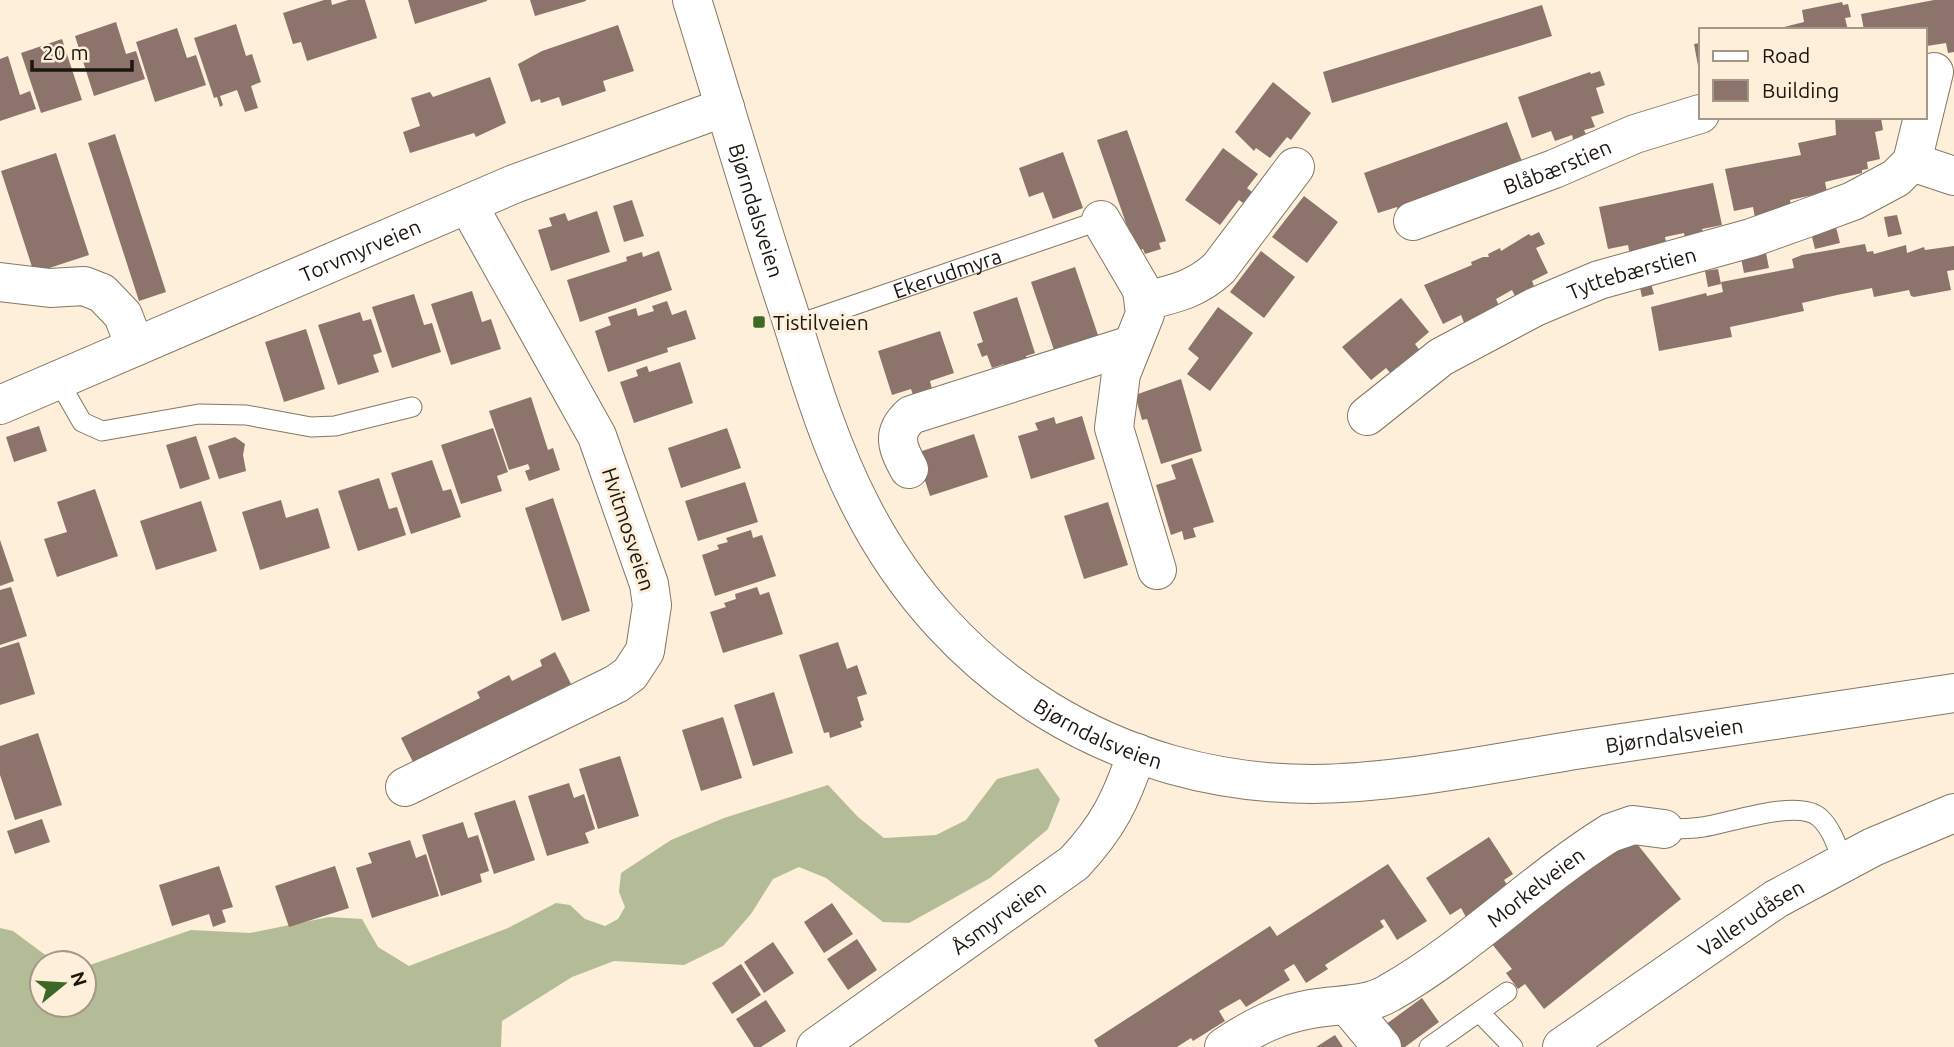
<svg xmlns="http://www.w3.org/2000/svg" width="1954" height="1047" viewBox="0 0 1954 1047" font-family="Ubuntu,sans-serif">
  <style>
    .forest { fill: #b3bc96 }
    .building { fill: #8c736b }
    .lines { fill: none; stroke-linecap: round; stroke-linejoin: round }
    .service-casing { stroke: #847763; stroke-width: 21 }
    .minor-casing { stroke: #847763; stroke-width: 40 }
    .tertiary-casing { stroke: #847763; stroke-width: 40 }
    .service { stroke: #fff; stroke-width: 19 }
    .minor { stroke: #fff; stroke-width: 38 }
    .tertiary { stroke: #fff; stroke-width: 38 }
    .poi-dot { fill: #3d6825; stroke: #fdefd9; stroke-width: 2.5 }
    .labels { text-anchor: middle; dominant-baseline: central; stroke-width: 6; stroke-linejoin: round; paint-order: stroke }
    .street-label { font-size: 21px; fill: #1b160e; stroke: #fdefd9 }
    .poi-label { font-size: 21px; fill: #1b160e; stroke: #fdefd9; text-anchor: start }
  </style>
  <rect width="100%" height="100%" fill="#fdefd9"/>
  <path class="forest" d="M1038,768L1060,799L1048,829L990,878L909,923L883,922L826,878L799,867L773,879L751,914L723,946L684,965L614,961L572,977L502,1021L501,1047H0V928L13,931L44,954L71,963H42V1005H84V967L191,930L250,933L329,917L362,919L378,947L409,966L508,928L556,903L570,905L585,919L605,926L618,919L625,907L619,892L621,873L671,840L724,818L828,785L858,817L884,838L936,835L966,820L997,779Z"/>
  <path class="building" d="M324,0H331L332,5L348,0H365L377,38L307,61L301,42L293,44L283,13Z
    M408,0H487V1L415,24Z
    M530,0H586V1L535,16Z
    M1934,0H1954V52L1948,53L1946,43L1927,46L1928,57L1924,58V30H1864L1861,14Z
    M1842,2L1843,5L1848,4L1851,17L1845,18L1848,30H1772L1804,22L1802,10Z
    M1542,5L1552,36L1332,103L1323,72Z
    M116,22L126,54L136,51L145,79L94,96L75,36Z
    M236,24L246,56L252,54L261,82L251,86L258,108L245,112L237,90L220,96L223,105L220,107L217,97L214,98L194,38Z
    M618,25L634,71L603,81L606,91L562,106L559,97L541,103L540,99L531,102L518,64L542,51Z
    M177,28L187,58L196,55L206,85L155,102L136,42Z
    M62,39L82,100L41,113L21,53Z
    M1700,43V71H1699L1694,44Z
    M8,56L20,95L30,91L36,109L0,121V59Z
    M1600,71L1605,85L1596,88L1604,113L1591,117L1595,127L1584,130L1588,139L1574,143L1572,135L1555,141L1551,131L1532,138L1518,97L1590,72L1591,74Z
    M490,77L506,123L476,137L474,133L410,153L403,132L420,126L411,98L430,92L433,97Z
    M1273,82L1311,113L1291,140L1287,137L1270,158L1256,148L1254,151L1235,132Z
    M1835,117L1881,118L1883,130L1875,132L1880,159L1867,162L1868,169L1862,170V173L1825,182L1827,192L1790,200L1792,211L1755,218L1753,207L1734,211L1725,169L1801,155L1798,143L1836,135Z
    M1507,122L1526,172L1400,217L1397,207L1378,213L1364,173Z
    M1127,130L1166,241L1159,243L1161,249L1145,254L1143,249L1136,252L1097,140Z
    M115,134L166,292L139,301L88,143Z
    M1223,148L1258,174L1247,188L1252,192L1243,203L1239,200L1220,225L1185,200Z
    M1063,152L1083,208L1053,219L1043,192L1029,197L1019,168Z
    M56,153L89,255L34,273L1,171Z
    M1713,183L1722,225L1702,229L1705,239L1686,243L1684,233L1665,237L1667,247L1630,255L1628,245L1608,249L1599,207Z
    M1304,196L1338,222L1307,263L1272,237Z
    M632,200L644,236L624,242L613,206Z
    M597,211L610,252L551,271L538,230L552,226L549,218L565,213L568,221Z
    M1897,215L1902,234L1888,237L1884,217Z
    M1836,227L1840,243L1815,249L1811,233Z
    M1539,232L1545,244L1536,248L1548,273L1532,281L1536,291L1517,300L1512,290L1496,299L1500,308L1465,325L1461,315L1443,324L1424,285L1472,265L1471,262L1483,257H1489L1488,254L1500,248L1501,251L1529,234L1531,236Z
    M1865,244L1867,252L1873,251L1874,254L1906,245L1907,253L1924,247L1925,250L1954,246V270L1947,271L1951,290L1914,297L1911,296L1909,290L1874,297L1872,288L1837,295L1802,303L1804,311L1730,327L1732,337L1659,351L1651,307L1706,293L1707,296L1723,292L1721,282L1794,268L1792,259L1802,255Z
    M659,251L672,290L580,322L567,280L627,261L626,257L642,252L643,257Z
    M1261,251L1295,277L1264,318L1230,292Z
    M1766,253L1769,268L1744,273L1741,258Z
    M1075,267L1099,338L1055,353L1031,282Z
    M1718,269L1721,284L1708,287L1705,271Z
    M1650,280L1654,294L1642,297L1639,283Z
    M472,291L482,322L491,319L501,349L451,365L431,304Z
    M414,294L424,325L432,323L441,352L392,368L372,307Z
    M1017,297L1035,353L1026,356L1029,365L1007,373L1004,364L992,368L987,355L982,357L977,344L983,342L973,312Z
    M1401,298L1429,332L1415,344L1421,352L1393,376L1386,368L1371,380L1342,347Z
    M667,301L672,315L686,310L696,339L667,348L668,352L608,372L595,331L611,325L608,317L636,308L638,316L654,311L652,306Z
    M1218,307L1253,333L1210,391L1187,374L1199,358L1188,349Z
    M360,312L363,321L371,319L382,352L373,355L379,372L338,385L318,325Z
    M306,329L325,389L284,402L265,342Z
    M940,331L954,373L930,381L932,389L913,395L911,389L892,395L878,351Z
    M680,362L693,403L634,423L620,382L638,376L636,370L647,366L649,372Z
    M1181,379L1202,451L1161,464L1147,419L1142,420L1135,395Z
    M531,397L548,450L553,448L560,470L529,481L525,471L530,469L528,464L509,470L489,411Z
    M1082,416L1095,459L1031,479L1018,436L1038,430L1035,423L1054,417L1056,424Z
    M39,426L47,451L14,462L6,437Z
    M493,428L508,472L497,476L502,491L461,504L441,445Z
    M727,428L741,468L681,488L668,448Z
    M974,434L988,477L930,496L916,453Z
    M196,436L210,479L180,489L166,445Z
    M235,437L245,444L243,455L246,471L219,479L208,446Z
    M1192,458L1214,522L1193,528L1196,537L1184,540L1182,531L1171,535L1156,485L1176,479L1171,465Z
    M432,460L443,491L451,489L461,517L411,534L391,473Z
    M379,478L389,509L397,507L406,535L358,551L338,491Z
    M745,482L758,522L698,541L685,501Z
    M95,489L118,556L57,577L44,539L67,532L57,502Z
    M553,498L590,611L562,621L525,508Z
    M281,500L286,518L318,508L330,548L260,570L242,512Z
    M201,501L217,551L156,570L140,521Z
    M1108,502L1128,565L1084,579L1064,516Z
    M751,530L753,538L762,535L776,576L715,596L702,555L719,549L717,545L728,542L726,538Z
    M0,540L14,581L0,586Z
    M11,587L27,636L0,645V590Z
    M757,587L760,595L769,592L783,634L723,653L710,612L726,607L724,603L736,599L735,594Z
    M19,642L35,694L0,705V648Z
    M838,642L847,669L857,665L867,694L857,697L864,720L860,722L862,727L830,738L829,732L824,733L799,655Z
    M555,652L571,684L414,764L401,738L480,698L477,692L509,675L512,681L542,666L540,660Z
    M774,692L793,753L753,766L734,705Z
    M723,717L742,778L701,791L682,730Z
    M38,733L62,805L15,820L0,775V746Z
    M620,756L639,816L598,829L579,769Z
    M569,783L574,798L584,794L595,829L585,833L589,843L547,856L528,796Z
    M515,800L535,860L494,874L474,813Z
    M42,819L50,842L15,854L7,831Z
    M463,822L468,838L478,835L489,871L480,874L482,882L441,896L422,835Z
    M1630,835L1681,899L1544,1009L1525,984L1518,989L1506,973L1512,969L1492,944L1523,913L1527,917Z
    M1489,837L1513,874L1504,880L1510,889L1466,917L1461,908L1450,915L1426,878Z
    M410,840L416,858L426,854L439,896L372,918L356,868L372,863L368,853Z
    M1388,864L1427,921L1397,940L1384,919L1380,921L1384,927L1325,965L1328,969L1306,983L1294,964L1284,970L1290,980L1246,1007L1240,999L1219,1011L1225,1021L1193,1041L1191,1038L1177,1047H1098L1094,1040L1270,926L1277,936Z
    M219,866L233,907L222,910L226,922L213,927L209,914L172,926L159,885Z
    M335,866L349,908L289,927L275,886Z
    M832,903L853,934L824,953L804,922Z
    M857,939L877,970L848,990L827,959Z
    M773,942L794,973L764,993L744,962Z
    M741,964L761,995L732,1014L712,983Z
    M1422,998L1439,1022L1405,1047H1391L1378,1030Z
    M766,1000L786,1031L761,1047H754L736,1019Z
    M1335,1035L1343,1047H1316Z"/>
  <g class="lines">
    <g class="service-casing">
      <g id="service">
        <path id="s1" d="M793,326L1101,220"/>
        <path d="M58,380L82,422L102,431L199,414L246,415L311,427L335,426L412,407"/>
        <path d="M1664,829C1677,829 1690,829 1703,827C1730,823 1799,798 1820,818C1832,829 1837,847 1843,861"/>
        <path d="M1479,1012L1513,1047"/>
        <path d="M1429,1047L1507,992"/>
      </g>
    </g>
    <g class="minor-casing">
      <g id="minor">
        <path d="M1912,162L1954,176"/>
        <path d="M1101,220L1142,290L1145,314L1121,374L1114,428L1157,570"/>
        <path id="s2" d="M1413,221L1554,169L1635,134L1700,114"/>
        <path d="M0,282L50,288L84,286L102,293L123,315L135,347"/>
        <path d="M1145,301C1174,294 1197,289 1219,268L1295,167"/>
        <path id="s3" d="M0,405L514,184L725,107"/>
        <path id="s4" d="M1367,416L1441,357L1535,307L1599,280L1751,238L1804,219L1853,201L1896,178L1912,162L1934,72"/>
        <path d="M909,469C897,447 891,433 911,415L1131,345"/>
        <path d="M405,787L616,684L630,674L645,651L652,605L649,584L597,436L468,205"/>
        <path d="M1347,1005L1382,1047"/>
        <path id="s5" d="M816,1047L1074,863C1108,827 1121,800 1137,753"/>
        <path id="s6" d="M1224,1047C1252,1028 1277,1015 1311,1009C1337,1004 1366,1007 1389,993C1468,948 1533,881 1610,833L1633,825L1664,829"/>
      </g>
    </g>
    <g class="tertiary-casing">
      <g id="tertiary">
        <path id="s7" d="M692,0C724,103 754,207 788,309C809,376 829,444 861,506C949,679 1118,784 1313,784C1403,783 1493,763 1582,749C1706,730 1830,712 1954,693"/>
        <path id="s8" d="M1562,1047L1776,899L1873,847L1954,813"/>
      </g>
    </g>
    <use href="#service" class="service"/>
    <use href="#minor" class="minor"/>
    <use href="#tertiary" class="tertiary"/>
  </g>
  <rect class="poi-dot" x="752" y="315" width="14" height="14" rx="3.5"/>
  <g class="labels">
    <g class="street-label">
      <text stroke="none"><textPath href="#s2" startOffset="154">Blåbærstien</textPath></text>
      <text stroke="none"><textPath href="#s7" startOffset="220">Bjørndalsveien</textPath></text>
      <text stroke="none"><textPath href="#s3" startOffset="392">Torvmyrveien</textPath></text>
      <text stroke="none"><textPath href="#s1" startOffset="163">Ekerudmyra</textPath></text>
      <text stroke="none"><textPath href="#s4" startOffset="304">Tyttebærstien</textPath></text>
      <text transform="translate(629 529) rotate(72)">Hvitmosveien</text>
      <text stroke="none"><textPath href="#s7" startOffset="870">Bjørndalsveien</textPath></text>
      <text stroke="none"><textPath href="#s7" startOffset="1458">Bjørndalsveien</textPath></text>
      <text stroke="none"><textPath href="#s6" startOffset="357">Morkelveien</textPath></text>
      <text stroke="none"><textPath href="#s8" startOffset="229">Vallerudåsen</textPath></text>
      <text stroke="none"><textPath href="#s5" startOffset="224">Åsmyrveien</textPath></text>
    </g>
    <g class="poi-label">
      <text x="773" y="322">Tistilveien</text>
    </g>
  </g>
  <rect x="1699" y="28" width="228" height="91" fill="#fdefd9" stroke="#a39888" stroke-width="2"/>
  <rect x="1713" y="51" width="35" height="10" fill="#ffffff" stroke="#a39888" stroke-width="2"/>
  <text x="1762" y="63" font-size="21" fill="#1b160e">Road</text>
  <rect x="1713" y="80" width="35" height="21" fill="#8c736b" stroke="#a39888" stroke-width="2"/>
  <text x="1762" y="98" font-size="21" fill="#1b160e">Building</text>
  <g transform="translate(63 984) rotate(72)"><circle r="33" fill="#fdefd9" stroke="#a39888" stroke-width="2"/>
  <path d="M0-5L12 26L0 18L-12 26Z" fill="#3d6825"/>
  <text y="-10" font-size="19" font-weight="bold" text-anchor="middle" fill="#1b160e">N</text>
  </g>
  <path d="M32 60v10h100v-10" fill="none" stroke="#1b160e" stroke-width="3.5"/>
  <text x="42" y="60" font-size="21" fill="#1b160e" stroke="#fdefd9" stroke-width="5" paint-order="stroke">20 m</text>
</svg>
